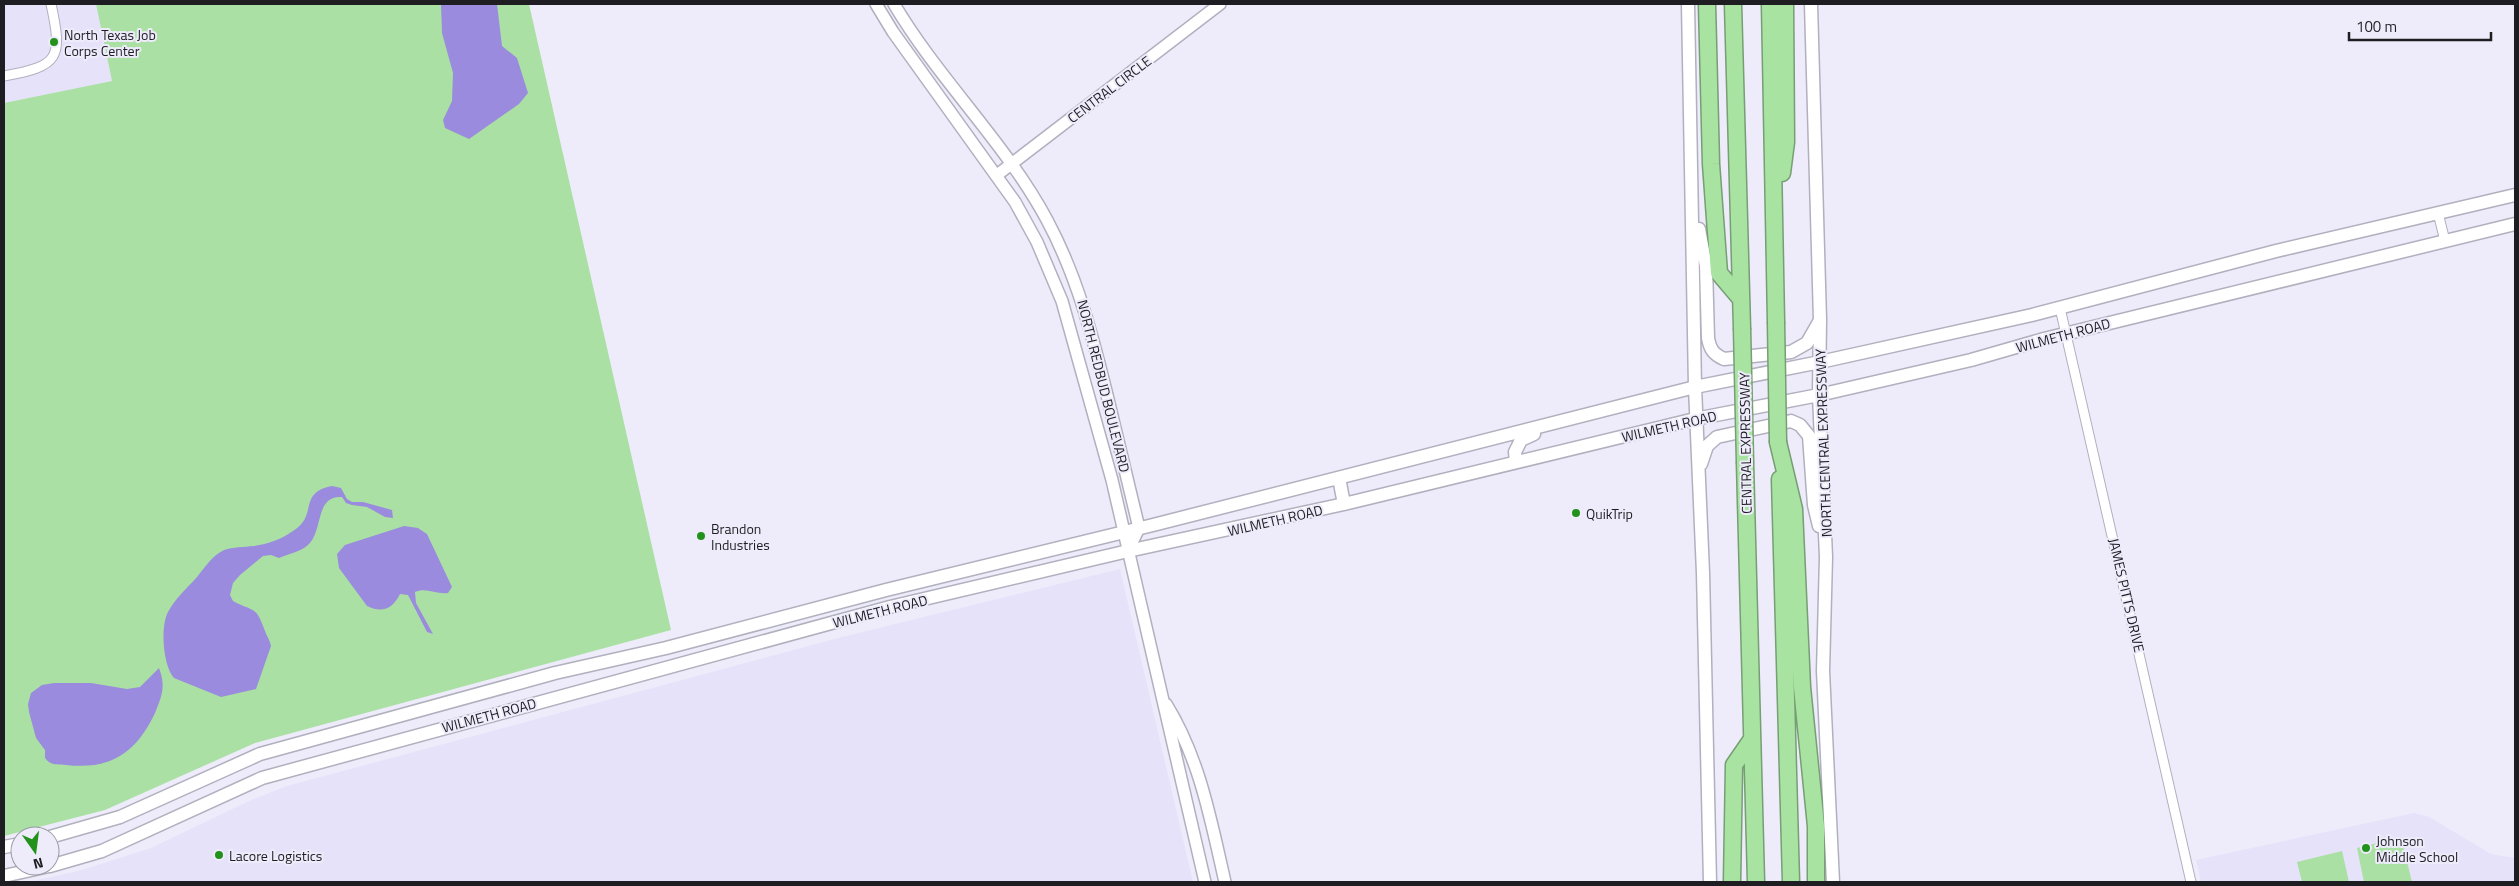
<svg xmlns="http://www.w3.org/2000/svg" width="2519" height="886" viewBox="0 0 2519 886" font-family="'Titillium Web',sans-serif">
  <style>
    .built { fill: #e5e2f9 }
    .green { fill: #aae0a4 }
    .water { fill: #9a8bde }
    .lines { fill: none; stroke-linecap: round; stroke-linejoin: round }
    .minor-casing { stroke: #b1b0be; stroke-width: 11 }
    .tertiary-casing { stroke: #b1b0be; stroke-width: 14 }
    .secondary-casing { stroke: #b1b0be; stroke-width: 15 }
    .motorway-casing { stroke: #779e75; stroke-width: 19 }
    .minor { stroke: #fff; stroke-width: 9 }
    .tertiary { stroke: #fff; stroke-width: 11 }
    .secondary { stroke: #fff; stroke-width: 12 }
    .motorway { stroke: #a8e3a1; stroke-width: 16 }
    .motorway-bridge-casing { stroke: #779e75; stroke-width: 19; stroke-linecap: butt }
    .motorway-bridge { stroke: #a8e3a1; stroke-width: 16 }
    .poi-dot { fill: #23921c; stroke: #eeecfb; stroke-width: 2 }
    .labels { text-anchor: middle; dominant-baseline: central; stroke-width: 4; stroke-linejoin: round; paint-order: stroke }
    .poi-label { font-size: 14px; fill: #1d1d22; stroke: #eeecfb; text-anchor: start }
    .street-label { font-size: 14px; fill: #1d1d22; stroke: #eeecfb }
  </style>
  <rect width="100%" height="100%" fill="#eeecfb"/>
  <path class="built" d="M4,4H96L112,81L4,103Z
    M1120,569L1193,882H29L82,870L151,848L249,801L287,786L842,637Z
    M2414,813L2429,817L2491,854L2515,858V882H2201L2196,860Z"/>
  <path class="green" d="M96,4H529L671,630L255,743L105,810L4,836V103L112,81Z
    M2401,837L2412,882H2364L2357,848Z
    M2342,851L2349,882H2302L2297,862Z"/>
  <path class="water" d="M441,4H497L502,46L517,58L528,93L519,104L469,139L445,128L443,120L452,101L453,73L442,33Z
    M332,486L341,488L347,499L352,502H363L392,510L393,518L385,517L367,507L352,505L346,503L342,497C316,495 323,527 310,543C303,551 289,554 279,558L271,555L263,556L240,575L233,583L230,595L233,601C256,613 255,605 265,631C267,637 270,640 271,646L256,689L221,697L174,678C163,666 160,627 168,612C175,599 187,588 197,577C205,567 212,556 224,550C233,547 244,547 254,546C268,544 282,539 293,531C319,515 297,493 332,486Z
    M404,526L418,528L427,534L452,587L448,593C437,595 426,587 415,592L416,603L433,634L427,632L408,595L400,594C393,608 383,614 367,606L339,568L337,554L345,545Z
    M159,668C166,686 162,696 155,713C136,753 111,770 66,765C57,764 51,766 45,758V750L36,738L29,712L28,704L31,693L42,685L54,683H91L127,689L140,687Z"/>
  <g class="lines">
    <g class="minor-casing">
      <path id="minor" d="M4,76C59,66 63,59 51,4
        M2438,213L2445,241
        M2060,308L2191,882"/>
    </g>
    <g class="tertiary-casing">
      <path id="tertiary" d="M876,4L893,32L1015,202L1037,242L1062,301L1112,480L1205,882
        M894,4C939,80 1005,142 1047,220C1077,276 1092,334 1107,395C1118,439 1128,484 1139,528L1128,551
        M997,175L1220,4
        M1166,704C1200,759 1211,821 1225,882"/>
    </g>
    <g class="secondary-casing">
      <path id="secondary" d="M1688,4L1695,387L1703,573L1710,882
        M1811,4L1820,320L1819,395L1826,557L1823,671L1833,882
        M1699,229L1706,266L1708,338C1710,349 1713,354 1724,359L1791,352L1807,343L1819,322
        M1516,462L1515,452L1521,440L1534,434
        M1701,464L1707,446L1717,437L1791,421L1800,425L1809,436L1814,505L1819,526
        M1339,478L1344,504
        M50,837L120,817L260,754L555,673L666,648L886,590L1153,525L1695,387L1820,362L2032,315L2276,251L2515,195
        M4,847L20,844
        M50,866L102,851L262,778L890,607L1128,551L1344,504L1695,419L1819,395L1971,360L2044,339L2515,224
        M4,876L49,866"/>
    </g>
    <g class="motorway-casing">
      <path id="motorway" d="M1707,4L1711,164L1719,273L1741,299
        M1733,4L1742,328
        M1770,4L1776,322
        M1782,173L1786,142L1785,4
        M1778,442L1794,509L1802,687L1816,826V882
        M1745,463L1756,882
        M1780,479L1791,882
        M1732,882L1734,765L1752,739"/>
    </g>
    <use href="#minor" class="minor"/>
    <use href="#tertiary" class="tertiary"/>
    <use href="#secondary" class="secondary"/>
    <use href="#motorway" class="motorway"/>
    <g class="motorway-bridge-casing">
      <path id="motorway-bridge" d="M1776,322L1778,442
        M1742,328L1745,463"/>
    </g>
    <use href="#motorway-bridge" class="motorway-bridge"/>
  </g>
  <g class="poi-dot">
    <circle cx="54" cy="42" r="5"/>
    <circle cx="1576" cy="513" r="5"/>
    <circle cx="701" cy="536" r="5"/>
    <circle cx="2366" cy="848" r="5"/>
    <circle cx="219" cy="855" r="5"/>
  </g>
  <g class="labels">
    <g class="poi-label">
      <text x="64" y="34">North Texas Job<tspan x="64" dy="16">Corps Center</tspan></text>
      <text x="1586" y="513">QuikTrip</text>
      <text x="711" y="528">Brandon<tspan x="711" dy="16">Industries</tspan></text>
      <text x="2376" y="840">Johnson<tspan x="2376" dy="16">Middle School</tspan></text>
      <text x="229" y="855">Lacore Logistics</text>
    </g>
    <g class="street-label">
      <text transform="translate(1109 89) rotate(-37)">CENTRAL CIRCLE</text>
      <text transform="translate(2063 335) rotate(-15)">WILMETH ROAD</text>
      <text transform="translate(1104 386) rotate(76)">NORTH REDBUD BOULEVARD</text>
      <text transform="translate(1669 426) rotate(-13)">WILMETH ROAD</text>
      <text transform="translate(1745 443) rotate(-91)">CENTRAL EXPRESSWAY</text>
      <text transform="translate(1823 443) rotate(-92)">NORTH CENTRAL EXPRESSWAY</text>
      <text transform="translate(1275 520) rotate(-13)">WILMETH ROAD</text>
      <text transform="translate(2127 595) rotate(77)">JAMES PITTS DRIVE</text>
      <text transform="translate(880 611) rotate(-14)">WILMETH ROAD</text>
      <text transform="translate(489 715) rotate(-15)">WILMETH ROAD</text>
    </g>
  </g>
  <rect width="2519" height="886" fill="none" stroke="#1d1d22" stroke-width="10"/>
  <g transform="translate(35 851) rotate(166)"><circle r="24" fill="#eeecfb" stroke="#9a99a4"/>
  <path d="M0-4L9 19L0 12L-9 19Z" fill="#23921c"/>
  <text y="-8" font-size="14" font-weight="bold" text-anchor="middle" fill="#1d1d22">N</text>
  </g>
  <path d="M2349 32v8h142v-8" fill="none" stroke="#1d1d22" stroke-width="2.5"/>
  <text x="2356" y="32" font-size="15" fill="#1d1d22" stroke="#eeecfb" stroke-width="4" paint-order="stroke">100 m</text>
</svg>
